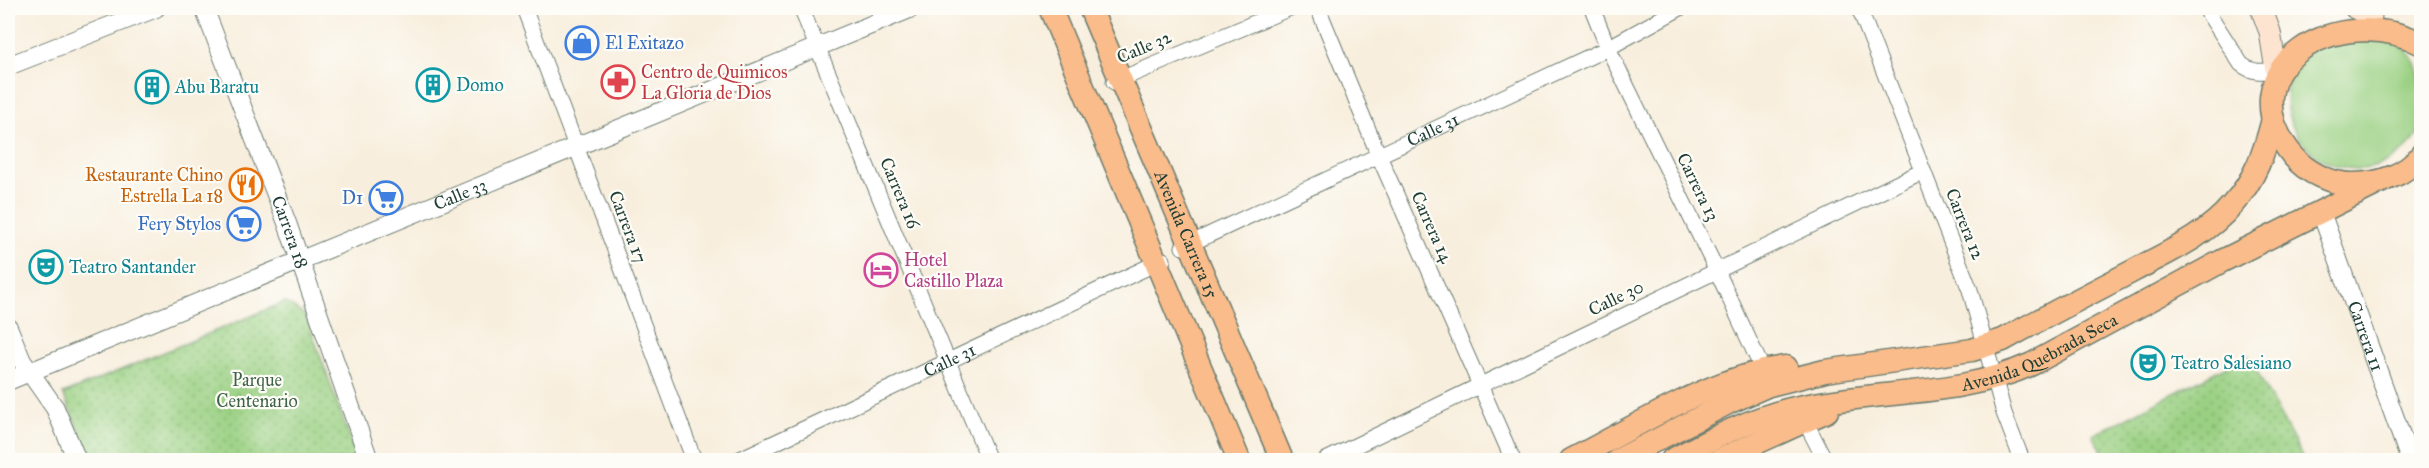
<svg xmlns="http://www.w3.org/2000/svg" width="2429" height="468" viewBox="0 0 2429 468" font-family="'IM FELL Great Primer',serif">
  <style>
    .green { fill: #9ad082; stroke: #5c865b; stroke-width: 1.5 }
    .park { fill: url(#park-dots); stroke: #5c865b; stroke-width: 1.5 }
    .lines { fill: none; stroke-linecap: round; stroke-linejoin: round }
    .minor-casing { stroke: #6b7b6f; stroke-width: 17 }
    .tertiary-casing { stroke: #6b7b6f; stroke-width: 20 }
    .secondary-casing { stroke: #6b7b6f; stroke-width: 23 }
    .primary-casing { stroke: #6b7b6f; stroke-width: 25 }
    .minor { stroke: #fff; stroke-width: 15 }
    .tertiary { stroke: #fff; stroke-width: 18 }
    .secondary { stroke: #fde4d0; stroke-width: 21 }
    .primary { stroke: #f9bc8a; stroke-width: 22 }
    .labels { text-anchor: middle; dominant-baseline: central; stroke-width: 4.5; stroke-linejoin: round; paint-order: stroke }
    .shop-label { font-size: 18px; fill: #366cbe; stroke: #fdfcf7; text-anchor: end }
    .street-label { font-size: 18px; fill: #1f3d34; stroke: #fdfcf7 }
    .health-label { font-size: 18px; fill: #be3a42; stroke: #fdfcf7; text-anchor: start }
    .culture-label { font-size: 18px; fill: #0d838f; stroke: #fdfcf7; text-anchor: start }
    .food-label { font-size: 18px; fill: #c56008; stroke: #fdfcf7; text-anchor: end }
    .hotel-label { font-size: 18px; fill: #b23c85; stroke: #fdfcf7; text-anchor: start }
    .park-label { font-size: 18px; fill: #3e6248; stroke: #fdfcf7 }
  </style>
  <defs>
    <pattern id="park-dots" width="8" height="8" patternUnits="userSpaceOnUse" patternTransform="scale(1.5)"><rect width="8" height="8" fill="#9ad082"/><path d="M2 2h.1M6 6h.1" fill="none" stroke="#7daa6b" stroke-width="1.8" stroke-linecap="round"/></pattern>
  </defs>
  <rect width="100%" height="100%" fill="#fdfcf7"/>
  <filter id="ink" filterUnits="userSpaceOnUse"><feTurbulence type="fractalNoise" baseFrequency=".0167" numOctaves="2"/><feDisplacementMap in="SourceGraphic" scale="12" xChannelSelector="R" yChannelSelector="G"/><feConvolveMatrix kernelMatrix="1 2 1 2 8 2 1 2 1" color-interpolation-filters="sRGB"/></filter>
  <filter id="wash" filterUnits="userSpaceOnUse"><feTurbulence type="fractalNoise" baseFrequency=".008" numOctaves="4" result="noise"/><feDisplacementMap in="SourceGraphic" scale="24" xChannelSelector="R" yChannelSelector="G"/><feGaussianBlur stdDeviation="1.35" result="paint"/><feColorMatrix in="noise" values="0 0 0 0 0 0 0 0 0 0 0 0 0 0 0 0 0 1.4 0 .05"/><feComposite in="paint" operator="in"/></filter>
  <g filter="url(#wash)">
    <rect width="100%" height="100%" fill="#f8eedd"/>
    <path class="green" d="M2331,34C2344,36 2391,39 2399,44C2416,55 2421,72 2421,91C2421,102 2424,118 2421,128C2418,137 2409,146 2401,153C2362,186 2303,165 2289,117C2284,101 2286,78 2296,64C2304,53 2321,43 2331,34Z"/>
    <path class="park" d="M285,302L306,316L358,460H91L63,394Z
      M2248,355L2304,460H2107L2093,435Z"/>
  </g>
  <g filter="url(#ink)">
    <g class="lines">
      <g class="minor-casing">
        <g id="minor">
          <path d="M524,8L694,460"/>
          <path d="M801,8L989,460"/>
          <path d="M1318,8L1379,156L1513,460"/>
          <path d="M1592,8L1608,48L1717,271L1767,379"/>
          <path d="M1859,8L1970,290L2004,413L2022,460"/>
          <path d="M2205,8L2241,64C2252,73 2262,72 2276,70"/>
          <path d="M1114,82L1290,8"/>
          <path id="s1" d="M1183,247L1608,48L1680,8"/>
          <path d="M1802,415L1825,460"/>
          <path id="s2" d="M738,460L1163,260"/>
          <path d="M1326,460L1923,171"/>
        </g>
      </g>
      <g class="tertiary-casing">
        <g id="tertiary">
          <path id="s3" d="M204,8L287,223L369,460"/>
          <path d="M8,66L156,8"/>
          <path id="s4" d="M2321,212L2410,460"/>
          <path d="M8,327L22,361L55,408L77,460"/>
          <path id="s5" d="M8,381L912,8"/>
        </g>
      </g>
      <g class="secondary-casing">
        <path id="secondary" d="M2261,8L2270,32L2276,70
          M2355,8L2371,16"/>
      </g>
      <g class="primary-casing">
        <g id="primary">
          <path d="M1050,8L1239,460"/>
          <path id="s6" d="M1090,8L1282,460"/>
          <path d="M2422,44C2340,0 2221,68 2293,156C2307,173 2331,184 2353,184C2378,184 2406,176 2422,154"/>
          <path d="M1571,460C1637,426 1712,377 1786,367"/>
          <path d="M1618,460L1730,402L1769,385L1825,371L1972,350L2003,340C2046,316 2089,294 2133,271C2168,252 2206,236 2232,205C2255,180 2265,151 2273,119"/>
          <path id="s7" d="M1672,460C1713,438 1753,417 1799,407C1876,390 1959,397 2032,364L2222,261L2384,180"/>
          <path d="M1719,460L1827,411"/>
        </g>
      </g>
      <use href="#minor" class="minor"/>
      <use href="#tertiary" class="tertiary"/>
      <use href="#secondary" class="secondary"/>
      <use href="#primary" class="primary"/>
    </g>
  </g>
  <defs>
    <g id="shop-ring" transform="scale(1.725)"><circle r="9.5" fill="#fdfcf7" stroke="#3f7fe0" stroke-width="1.5"/><path d="M-5-2.5h2.3a2.7 3.5 0 0 1 5.4 0H5L5.5 6h-11ZM-1.5-2.5h3a1.5 2.3 0 0 0-3 0Z" fill="#3f7fe0"/></g>
    <g id="pharmacy-ring" transform="scale(1.725)"><circle r="9.5" fill="#fdfcf7" stroke="#e0444e" stroke-width="1.5"/><path d="M-2-6h4v4h4v4h-4v4h-4v-4h-4v-4h4Z" fill="#e0444e"/></g>
    <g id="building-ring" transform="scale(1.725)"><circle r="9.5" fill="#fdfcf7" stroke="#0f9aa8" stroke-width="1.5"/><path d="M-4-6H4V6H1V3H-1V6H-4ZM-2.5-4.3h1.7v1.8h-1.7ZM.8-4.3h1.7v1.8H.8ZM-2.5-1h1.7V.8h-1.7ZM.8-1h1.7V.8H.8Z" fill="#0f9aa8"/></g>
    <g id="restaurant-ring" transform="scale(1.725)"><circle r="9.5" fill="#fdfcf7" stroke="#e8710a" stroke-width="1.5"/><path d="M-5-6h1v4h1v-4h1v4h1v-4h1v5L-1.5 .5V6h-2V.5L-5-1ZM5-6V6H3V1.5H1.5Q1.5-4 5-6Z" fill="#e8710a"/></g>
    <g id="supermarket-ring" transform="scale(1.725)"><circle r="9.5" fill="#fdfcf7" stroke="#3f7fe0" stroke-width="1.5"/><path d="M-6-5.5h2.5l.6 2H6L4.5 2H-2.5L-4.4-4H-6ZM-1.5 3.2a1.3 1.3 0 1 0 .1 0ZM3 3.2a1.3 1.3 0 1 0 .1 0Z" fill="#3f7fe0"/></g>
    <g id="theatre-ring" transform="scale(1.725)"><circle r="9.5" fill="#fdfcf7" stroke="#0f9aa8" stroke-width="1.5"/><path d="M-5-5.5Q0-4 5-5.5V0Q5 5 0 6Q-5 5-5 0ZM-3.3-2.5H-1v1.5H-3.3ZM1-2.5H3.3v1.5H1ZM-2.8 1Q0 5.5 2.8 1Z" fill="#0f9aa8"/></g>
    <g id="hotel-ring" transform="scale(1.725)"><circle r="9.5" fill="#fdfcf7" stroke="#d1479c" stroke-width="1.5"/><path d="M-6-4.5h1.5V1H6V5H4.5V3h-9V5H-6ZM-4 0a1.8 1.8 0 1 1 3.6 0ZM.5 0V-2.5h3Q6-2.5 6 0Z" fill="#d1479c"/></g>
  </defs>
  <g fill-rule="evenodd">
    <use href="#shop-ring" x="582" y="43"/>
    <use href="#pharmacy-ring" x="618" y="82"/>
    <use href="#building-ring" x="433" y="85"/>
    <use href="#building-ring" x="152" y="87"/>
    <use href="#restaurant-ring" x="246" y="185"/>
    <use href="#supermarket-ring" x="386" y="198"/>
    <use href="#supermarket-ring" x="244" y="224"/>
    <use href="#theatre-ring" x="46" y="267"/>
    <use href="#hotel-ring" x="881" y="270"/>
    <use href="#theatre-ring" x="2148" y="363"/>
  </g>
  <g class="labels">
    <g class="shop-label">
      <text x="605" y="43" text-anchor="start">El Exitazo</text>
      <text x="363" y="198">D1</text>
      <text x="221" y="224">Fery Stylos</text>
    </g>
    <g class="street-label">
      <text transform="translate(1144 47) rotate(-23)">Calle 32</text>
      <text stroke="none"><textPath href="#s1" startOffset="276">Calle 31</textPath></text>
      <text transform="translate(1698 187) rotate(64)">Carrera 13</text>
      <text transform="translate(900 193) rotate(67)">Carrera 16</text>
      <text stroke="none"><textPath href="#s5" startOffset="489">Calle 33</textPath></text>
      <text transform="translate(1965 224) rotate(68)">Carrera 12</text>
      <text transform="translate(628 227) rotate(69)">Carrera 17</text>
      <text transform="translate(1432 227) rotate(66)">Carrera 14</text>
      <text stroke="none"><textPath href="#s3" startOffset="240">Carrera 18</textPath></text>
      <text stroke="none"><textPath href="#s6" startOffset="246">Avenida Carrera 15</textPath></text>
      <text transform="translate(1616 298) rotate(-26)">Calle 30</text>
      <text stroke="none"><textPath href="#s4" startOffset="132">Carrera 11</textPath></text>
      <text stroke="none"><textPath href="#s7" startOffset="387">Avenida Quebrada Seca</textPath></text>
      <text stroke="none"><textPath href="#s2" startOffset="234">Calle 31</textPath></text>
    </g>
    <g class="health-label">
      <text x="641" y="72">Centro de Quimicos<tspan x="641" dy="21">La Gloria de Dios</tspan></text>
    </g>
    <g class="culture-label">
      <text x="456" y="85">Domo</text>
      <text x="175" y="87">Abu Baratu</text>
      <text x="69" y="267">Teatro Santander</text>
      <text x="2171" y="363">Teatro Salesiano</text>
    </g>
    <g class="food-label">
      <text x="223" y="175">Restaurante Chino<tspan x="223" dy="21">Estrella La 18</tspan></text>
    </g>
    <g class="hotel-label">
      <text x="904" y="260">Hotel<tspan x="904" dy="21">Castillo Plaza</tspan></text>
    </g>
    <g class="park-label">
      <text x="257" y="380">Parque<tspan x="257" dy="21">Centenario</tspan></text>
    </g>
  </g>
  <rect width="2429" height="468" fill="none" stroke="#fdfcf7" stroke-width="30"/>
</svg>
